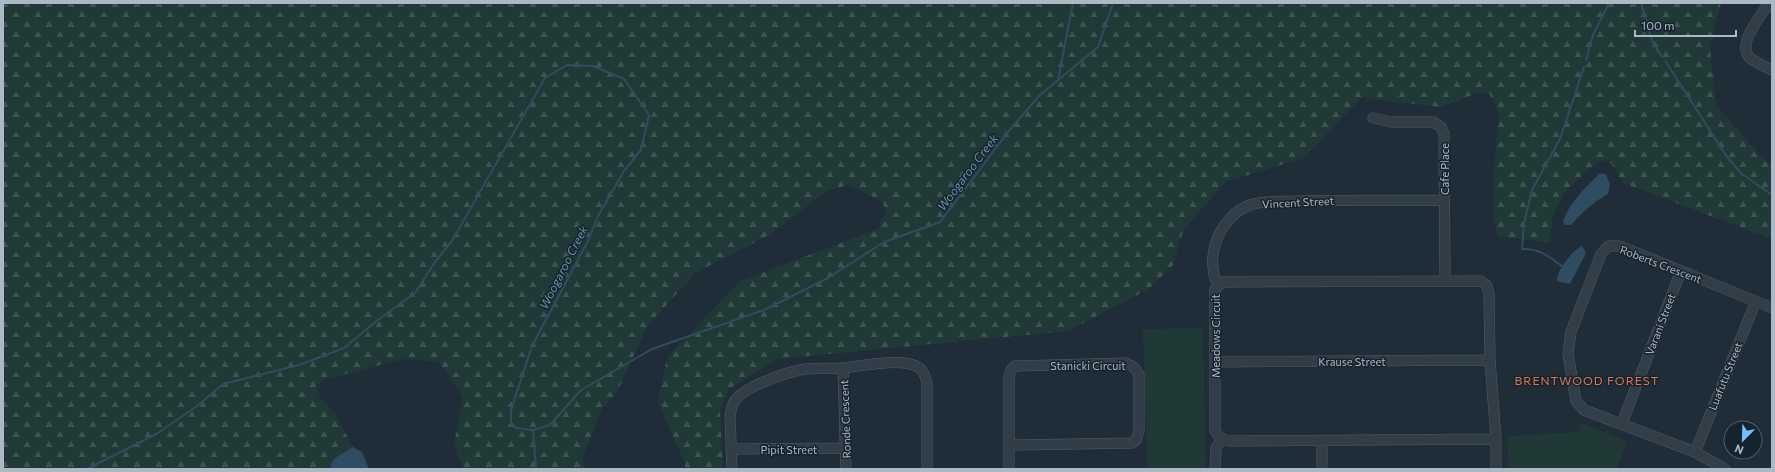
<svg xmlns="http://www.w3.org/2000/svg" width="1775" height="472" viewBox="0 0 1775 472" font-family="Commissioner,sans-serif">
  <style>
    .forest { fill: url(#forest-firs) }
    .park { fill: #203937 }
    .water { fill: #2f4c60 }
    .lines { fill: none; stroke-linecap: round; stroke-linejoin: round }
    .stream { stroke: #2f4c60; stroke-width: 2 }
    .minor-casing { stroke: #4f5c66; stroke-width: 11 }
    .minor { stroke: #313e48; stroke-width: 10 }
    .labels { text-anchor: middle; dominant-baseline: central; stroke-width: 3; stroke-linejoin: round; paint-order: stroke }
    .street-label { font-size: 11px; fill: #abb9c5; stroke: #17232c }
    .water-label { font-size: 12px; font-style: italic; fill: #6991ab; stroke: #17232c }
    .neighbourhood-label { font-size: 12px; letter-spacing: 1px; fill: #da7751; stroke: #17232c }
  </style>
  <defs>
    <pattern id="forest-firs" width="22" height="20" patternUnits="userSpaceOnUse"><rect width="22" height="20" fill="#203937"/><path d="M5 1l3.5 6h-7zM16 11l3.5 6h-7z" fill="#3e5452"/></pattern>
  </defs>
  <rect width="100%" height="100%" fill="#1e2d38"/>
  <path class="forest" d="M3,3H1721L1710,47L1716,106L1766,161L1772,165V239L1623,183L1611,163L1600,160L1565,191L1552,218L1551,243L1498,236L1493,216V182L1499,113L1489,93H1477L1441,107L1361,98L1304,158L1225,182L1183,231L1173,265L1149,289L1068,331L778,359L729,389L720,410L723,469H685V464L658,402L667,358L740,281L878,229L886,209L880,200L848,185L827,191L771,234L695,273L647,327L617,392L602,409L583,456L584,469H463L454,444L463,397L439,362L403,359L324,380L316,386L320,397L334,412L353,447L339,455L330,464L331,469H3Z"/>
  <path class="park" d="M1059,3H1081L1055,29Z
    M1203,328L1206,469H1147L1143,329Z
    M1582,423L1627,441L1617,469H1509L1507,436L1579,432Z"/>
  <path class="water" d="M1600,173L1606,174L1610,185L1608,194C1593,202 1582,213 1571,225H1565L1563,222C1570,201 1585,188 1600,173Z
    M1582,246L1586,253L1570,284L1557,281C1555,273 1574,248 1582,246Z
    M353,447L362,452L369,469H331C329,458 344,453 353,447Z"/>
  <g class="lines">
    <path class="stream" d="M1641,3L1652,41L1662,57
      M1586,60L1593,35L1609,3
      M1666,62L1727,157L1742,174L1772,195
      M1058,80L1073,3
      M1563,267C1548,256 1541,249 1522,249L1524,223L1532,190L1560,139L1584,67
      M533,430L536,469
      M87,469L158,433L197,406L223,384L299,365L344,348L379,319L415,293L435,262L452,241L545,78L567,65L593,66L624,79L649,115L641,150L624,171L598,216L588,241L532,346L511,410V423L516,428L533,430L550,425L581,390L652,349L764,310L828,278L884,242L940,222L1008,132L1039,96L1098,47L1113,3"/>
    <g class="minor-casing">
      <path id="minor" d="M1769,3C1761,16 1736,44 1750,58C1756,63 1765,66 1772,70
        M1373,118L1391,122H1433L1441,127L1444,134L1445,281
        M1218,286C1204,256 1219,217 1250,205C1264,200 1284,202 1298,201C1347,200 1396,200 1444,200
        M1215,362L1490,360
        M843,368L846,469
        M1622,423L1681,271
        M1496,439L1229,441C1222,439 1218,437 1215,431V289L1222,282H1228L1481,281L1487,286L1489,294L1490,360L1496,439V469
        M731,449L846,448
        M1695,452L1756,301
        M732,469L730,416C731,411 732,404 736,399C746,387 784,373 800,370C813,367 829,369 843,368C861,366 899,358 916,366C923,369 925,375 927,383V469
        M1009,469V377L1011,370L1015,366L1126,363C1133,366 1136,368 1139,375V431L1136,440L1132,443L1010,445
        M1215,469L1216,448L1222,438
        M1322,469V441
        M1725,469L1695,452L1584,410L1576,401L1568,354L1571,332L1601,254L1608,246H1620L1772,308"/>
    </g>
    <use href="#minor" class="minor"/>
  </g>
  <g class="labels">
    <g class="street-label">
      <text transform="translate(1444 169) rotate(-90)">Cafe Place</text>
      <text transform="translate(1298 202) rotate(-3)">Vincent Street</text>
      <text transform="translate(1661 264) rotate(21)">Roberts Crescent</text>
      <text transform="translate(1660 324) rotate(-69)">Varani Street</text>
      <text transform="translate(1215 336) rotate(-90)">Meadows Circuit</text>
      <text x="1352" y="361">Krause Street</text>
      <text x="1088" y="365">Stanicki Circuit</text>
      <text transform="translate(1725 376) rotate(-68)">Luafutu Street</text>
      <text transform="translate(845 419) rotate(-92)">Ronde Crescent</text>
      <text x="789" y="449">Pipit Street</text>
    </g>
    <g class="water-label">
      <text transform="translate(967 172) rotate(-53)">Woogaroo Creek</text>
      <text transform="translate(563 267) rotate(-63)">Woogaroo Creek</text>
    </g>
    <g class="neighbourhood-label">
      <text x="1587" y="380">BRENTWOOD FOREST</text>
    </g>
  </g>
  <rect width="1775" height="472" fill="none" stroke="#abb9c5" stroke-width="8"/>
  <g transform="translate(1743 440) rotate(203)"><circle r="19" fill="#17232c" stroke="#525f69"/>
  <path d="M0-3L7 15L0 10L-7 15Z" fill="#76c1ff"/>
  <text y="-6" font-size="11" font-weight="bold" text-anchor="middle" fill="#abb9c5">N</text>
  </g>
  <path d="M1635 30v6h101v-6" fill="none" stroke="#abb9c5" stroke-width="2"/>
  <text x="1641" y="30" font-size="12" fill="#abb9c5" stroke="#17232c" stroke-width="3" paint-order="stroke">100 m</text>
</svg>
